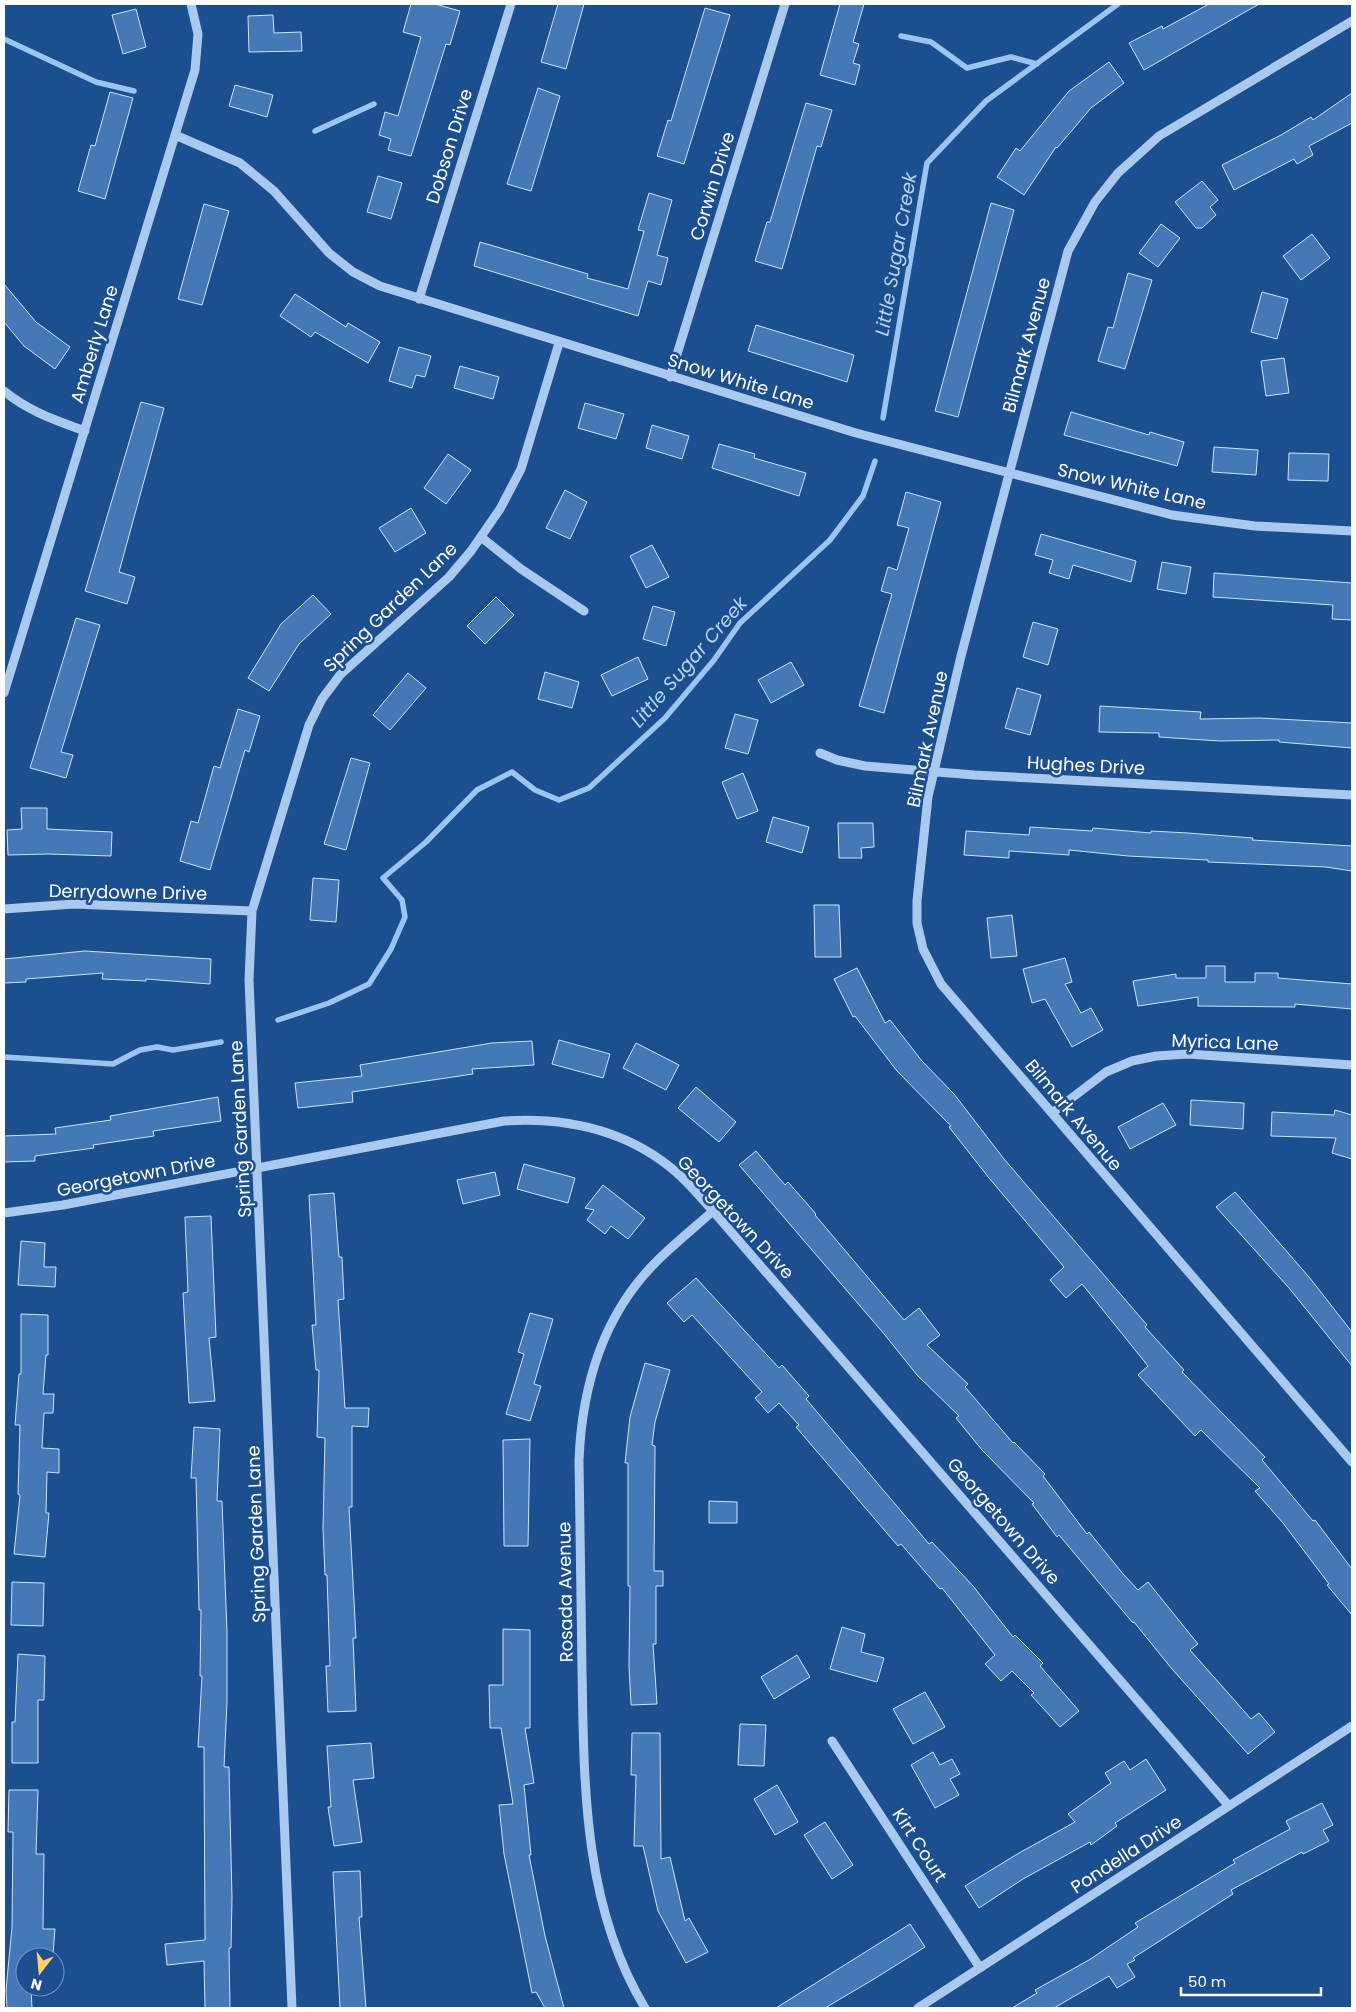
<svg xmlns="http://www.w3.org/2000/svg" width="1356" height="2012" viewBox="0 0 1356 2012" font-family="Poppins,sans-serif">
  <style>
    .lines { fill: none; stroke-linecap: round; stroke-linejoin: round }
    .stream { stroke: #9cc4f0; stroke-width: 5.5 }
    .building { fill: #4478b7; stroke: #cfe3fa }
    .minor { stroke: #a9c9ee; stroke-width: 9 }
    .labels { text-anchor: middle; dominant-baseline: central; stroke-width: 5; stroke-linejoin: round; paint-order: stroke }
    .street-label { font-size: 18px; fill: #fff; stroke: #1b4f8f }
    .water-label { font-size: 19px; font-style: italic; fill: #b5d3f5; stroke: #1b4f8f }
  </style>
  <rect width="100%" height="100%" fill="#1b4f8f"/>
  <g class="lines">
    <path class="stream" d="M901,36L931,42L967,68L1011,57L1037,64
      M4,39L96,82L134,91
      M315,131L374,104
      M883,418L927,163L986,101L1118,4
      M278,1020L329,1003L369,984L391,949L405,917L402,900L383,878L426,842L477,790L512,772L535,790L559,800L589,788L665,718L714,660L740,623L830,540L863,496L875,461
      M4,1057L113,1064L140,1050L157,1047L173,1050L221,1042"/>
  </g>
  <path class="building" d="M411,4H435L460,11L450,45L446,44L411,156L388,150L391,139L379,135L385,112L398,116L421,37L403,32Z
    M558,4H584L566,69L541,62Z
    M840,4H864L853,42L859,44L853,63L860,65L855,85L820,75Z
    M1209,4H1259L1144,70L1129,43L1162,26L1163,29Z
    M705,8L730,15L684,164L657,156L668,120L671,121Z
    M136,9L146,47L123,54L112,15Z
    M273,15L274,33L301,32L302,51L249,52L248,16Z
    M1109,62L1124,83L1091,108L1057,148L1056,147L1024,195L997,177L1016,148L1020,151L1069,91Z
    M235,85L273,95L267,117L229,106Z
    M538,88L560,96L531,191L507,184Z
    M110,92L133,98L105,199L78,191L91,145L95,146Z
    M1352,93V123L1309,146L1313,155L1297,164L1294,159L1234,190L1222,165L1281,135L1311,117L1313,120Z
    M806,103L832,110L821,147L817,146L782,269L755,261L767,222H770Z
    M378,176L402,183L391,219L367,212Z
    M1202,181L1218,200L1210,207L1216,215L1202,228H1196L1175,202Z
    M649,193L672,200L657,255L668,258L661,285L648,281L638,316L474,266L480,242L588,274L587,278L628,289L644,231L638,230Z
    M991,203L1014,210L958,417L935,411Z
    M204,204L229,211L202,305L178,299Z
    M1161,224L1180,238L1158,267L1139,253Z
    M1312,234L1330,258L1301,280L1283,256Z
    M1128,273L1152,280L1125,369L1098,361L1108,327L1113,328Z
    M4,284L36,322L70,347L55,369L24,346L4,322Z
    M1262,292L1288,299L1277,339L1251,332Z
    M295,294L346,327L348,323L380,342L368,363L315,332L311,337L280,316Z
    M756,325L854,355L847,382L748,351Z
    M399,347L431,356L425,377L416,375L412,388L389,381Z
    M1284,358L1289,393L1266,396L1261,361Z
    M460,366L499,377L493,399L454,388Z
    M141,402L164,408L119,572L135,577L127,604L85,591Z
    M585,403L624,414L616,439L578,428Z
    M1071,412L1149,435L1150,432L1184,442L1177,466L1064,435Z
    M652,425L689,436L682,459L646,448Z
    M719,444L755,454L754,458L806,473L799,496L712,468Z
    M1214,447L1258,450L1256,475L1212,472Z
    M1289,453L1329,454L1328,481L1288,480Z
    M448,454L471,470L446,504L424,488Z
    M565,490L587,502L570,539L546,528Z
    M906,492L941,502L884,713L859,706L892,594L881,591L888,567L897,570L909,528L897,525Z
    M411,508L426,533L395,552L379,528Z
    M1041,534L1136,561L1131,582L1073,565L1069,579L1049,573L1053,560L1035,555Z
    M652,545L669,577L646,588L630,556Z
    M1162,562L1191,567L1186,594L1157,589Z
    M1214,573L1352,583V620L1332,619L1333,605L1213,597Z
    M313,595L331,614L299,644L269,691L248,678L281,624Z
    M496,597L514,615L485,644L467,626Z
    M653,606L675,612L666,646L643,639Z
    M76,618L100,625L61,752L73,755L66,778L30,768Z
    M1033,622L1058,629L1048,665L1023,657Z
    M638,657L648,679L612,696L601,675Z
    M791,662L804,685L771,703L758,680Z
    M545,672L579,682L572,708L538,699Z
    M408,673L426,688L390,730L373,715Z
    M1017,688L1041,695L1030,735L1005,728Z
    M1100,706L1201,712L1200,719L1260,718L1352,723V748L1279,742V740L1220,741L1159,737V733L1099,732Z
    M238,709L260,716L249,752L245,750L210,870L180,861L191,821L198,823L214,766L220,768Z
    M735,714L758,720L748,754L725,748Z
    M351,758L370,763L346,850L324,844Z
    M743,773L758,811L737,819L722,782Z
    M21,808H47V829L112,832L111,856L48,854L8,855L7,830L22,829Z
    M773,817L809,827L802,853L766,842Z
    M838,823H873L874,847L861,848L862,858H839Z
    M1030,827L1092,831L1093,828L1151,833V831L1188,833L1253,838L1252,840L1352,846V871L1326,867L1208,862V860L1128,856L1069,850V855L1009,851V858L964,855L966,831L1029,835Z
    M313,878L339,880L336,922L310,920Z
    M814,905H839L841,957H815Z
    M1012,915L1017,956L991,958L987,918Z
    M85,951L211,959L210,984L146,979V981L102,979L103,973L26,979V982L4,983V959Z
    M1065,958L1072,982L1065,984L1081,1013L1091,1008L1103,1030L1072,1047L1045,999L1032,1003L1023,969Z
    M1206,966H1225V982H1255V973H1278V978L1352,984V1009L1295,1004V1007L1198,1006V997L1138,1006L1133,981L1176,974V978H1206Z
    M857,968L885,1023L890,1020L922,1061L954,1094L1004,1159L1147,1325L1145,1327L1184,1370L1182,1372L1265,1457L1262,1460L1313,1521L1315,1520L1352,1569V1615L1327,1585L1329,1584L1283,1523L1255,1491L1260,1488L1201,1430L1195,1436L1138,1375L1148,1366L1082,1284L1066,1298L1050,1280L1064,1267L989,1178L949,1127L951,1126L897,1071L855,1016L853,1017L834,979Z
    M559,1040L610,1054L603,1078L552,1064Z
    M532,1041L534,1065L472,1069L473,1074L352,1092L353,1102L298,1108L295,1083L362,1076L360,1065L492,1043Z
    M636,1043L679,1065L666,1090L623,1068Z
    M696,1087L736,1122L719,1142L678,1108Z
    M218,1097L221,1121L153,1131L154,1136L93,1145L94,1148L35,1156V1161L4,1162V1136L56,1134L55,1128L111,1120L110,1116Z
    M1191,1100L1244,1103L1243,1129L1190,1125Z
    M1163,1103L1176,1125L1130,1149L1118,1127Z
    M1335,1110L1352,1115V1159L1332,1153L1336,1138L1271,1136L1272,1112L1334,1115Z
    M756,1151L785,1185L788,1182L816,1214L815,1215L904,1320L919,1308L940,1335L927,1345L968,1384L965,1387L1013,1443L1014,1442L1045,1474L1043,1476L1087,1534L1089,1532L1124,1575L1138,1590L1148,1582L1198,1644L1190,1650L1251,1719L1259,1713L1275,1732L1248,1754L1172,1669L1134,1622L1133,1623L1059,1535L1057,1537L1032,1504L1034,1503L982,1450L956,1418L959,1416L917,1375L885,1335L739,1165Z
    M524,1164L575,1178L568,1203L517,1189Z
    M495,1172L500,1195L463,1204L457,1180Z
    M603,1185L645,1218L628,1239L611,1226L605,1234L587,1220L594,1210L585,1208Z
    M1235,1192L1309,1277L1352,1332V1366L1289,1288L1216,1207Z
    M334,1193L339,1257H342L344,1299L338,1300L345,1408H369L368,1427L352,1426V1507H349L356,1638H353L356,1711L328,1712L326,1666H330L327,1575H325L323,1528L325,1438L317,1437L319,1370H316L312,1325H316L309,1195Z
    M211,1216L216,1337L209,1338L215,1401L189,1403L183,1293L188,1292L185,1217Z
    M21,1241L45,1243L44,1267H56L55,1287L18,1285Z
    M696,1278L779,1368L782,1365L809,1396L806,1399L929,1544L932,1542L973,1586L1013,1637L1015,1635L1043,1663L1040,1666L1079,1711L1060,1727L1031,1695L1034,1693L1012,1671L1001,1681L985,1664L995,1655L942,1588L940,1589L901,1544L898,1546L796,1427L799,1425L779,1403L768,1413L755,1398L762,1392L692,1315L684,1322L667,1303Z
    M530,1313L553,1319L534,1384L541,1386L530,1421L506,1414L524,1354L518,1352Z
    M21,1314L48,1315V1355H46L43,1394H54L53,1413H44L42,1448L59,1449V1473L47,1472L46,1513H49L45,1557L14,1554L20,1495L18,1494L20,1425H15L19,1374H21Z
    M645,1363L670,1370L655,1422L652,1445L655,1446L654,1571H663V1586H656V1644H653L657,1704L631,1705L629,1666L630,1586H628V1463H625L630,1417Z
    M194,1427L220,1429L217,1501H222L227,1632V1702L224,1767H229L230,1814L232,1898L231,1948H229L230,2008H205L204,1961L167,1965L165,1944L205,1940L204,1747H198L202,1676H200L201,1610H199L196,1478H191Z
    M530,1439L528,1546H504L503,1440Z
    M709,1501L737,1502V1523H709Z
    M12,1582L44,1583L43,1626L11,1625Z
    M842,1627L865,1634L861,1652L884,1658L877,1682L830,1669Z
    M503,1629L530,1630V1728H525L534,1783L524,1785L531,1855H529L545,1936L564,2008H545L536,1992L532,1993L504,1854L499,1805L513,1804L501,1728H490L489,1685H503Z
    M18,1654L45,1656L44,1700H38V1763H12V1722H15Z
    M797,1655L810,1677L774,1699L761,1677Z
    M925,1692L945,1727L913,1744L893,1709Z
    M740,1724L766,1725L764,1766L738,1765Z
    M632,1733H660L661,1859L670,1857L685,1921L689,1918L708,1952L686,1963L658,1911L643,1846H634L636,1775H631Z
    M371,1743L374,1778L353,1780L362,1842L334,1846L328,1807H331L327,1746Z
    M933,1752L940,1765L952,1759L960,1774L950,1779L959,1795L935,1808L911,1765Z
    M1146,1759L1166,1790L1115,1823L1117,1826L1091,1845L1090,1842L1023,1879L979,1908L965,1886L1019,1853L1075,1822L1068,1814L1111,1783L1105,1773L1124,1761L1130,1770Z
    M777,1785L798,1822L775,1835L754,1799Z
    M9,1790H38L36,1854H44L43,1929H55L53,1954L36,1953V1957H25V1989L31,1988L32,2008H7L6,1990L12,1927L13,1832H8Z
    M1322,1803L1333,1825L1323,1830L1329,1841L1303,1854L1302,1852L1231,1890L1233,1894L1133,1958L1135,1960L1127,1964L1135,1977L1117,1988L1109,1976L1054,2008H1012L1037,1993L1035,1990L1089,1960L1138,1927L1135,1923L1235,1863L1233,1860L1290,1829L1286,1821Z
    M825,1822L853,1865L832,1879L804,1835Z
    M360,1871L362,1917H359L366,2008H340L333,1872Z
    M910,1924L925,1947L874,1979L825,2008H776Z"/>
  <g class="lines">
    <path class="minor" d="M1352,21L1159,136L1118,173L1095,202L1068,251L961,656L928,797L917,901V923L923,949L941,984L1352,1462
      M175,135L240,163L274,191L329,253L353,272L380,286L856,433L1172,515L1255,526L1352,531
      M419,299L511,4
      M670,377L785,4
      M4,391C28,411 55,420 85,431
      M481,537L521,569L584,611
      M4,693L195,70L198,34L191,4
      M820,753L837,760L865,766L974,775L1352,795
      M4,909L74,904L252,911
      M1052,1113L1106,1072L1132,1061L1156,1056L1188,1054L1352,1065
      M4,1213L63,1205L504,1121C568,1117 627,1130 676,1172C689,1183 701,1198 713,1211L1229,1806
      M832,1741L980,1968
      M292,2008L249,980L252,911L309,725L322,699L340,675L449,577L471,551L500,509L521,469L559,343
      M645,2008C583,1906 584,1784 582,1669C581,1599 580,1530 579,1460C582,1387 603,1315 656,1262C674,1244 694,1228 713,1211
      M918,2008L1352,1726"/>
  </g>
  <g class="labels">
    <g class="street-label">
      <text transform="translate(449 146) rotate(-73)">Dobson Drive</text>
      <text transform="translate(712 186) rotate(-73)">Corwin Drive</text>
      <text transform="translate(94 344) rotate(-73)">Amberly Lane</text>
      <text transform="translate(1026 345) rotate(-75)">Bilmark Avenue</text>
      <text transform="translate(741 381) rotate(17)">Snow White Lane</text>
      <text transform="translate(1132 486) rotate(13)">Snow White Lane</text>
      <text transform="translate(390 607) rotate(-44)">Spring Garden Lane</text>
      <text transform="translate(927 739) rotate(-78)">Bilmark Avenue</text>
      <text transform="translate(1086 765) rotate(3)">Hughes Drive</text>
      <text transform="translate(128 892) rotate(1)">Derrydowne Drive</text>
      <text transform="translate(1225 1042) rotate(2)">Myrica Lane</text>
      <text transform="translate(1074 1115) rotate(50)">Bilmark Avenue</text>
      <text transform="translate(240 1129) rotate(-93)">Spring Garden Lane</text>
      <text transform="translate(136 1175) rotate(-11)">Georgetown Drive</text>
      <text transform="translate(736 1217) rotate(47)">Georgetown Drive</text>
      <text transform="translate(1004 1521) rotate(49)">Georgetown Drive</text>
      <text transform="translate(256 1534) rotate(-92)">Spring Garden Lane</text>
      <text transform="translate(565 1592) rotate(-91)">Rosada Avenue</text>
      <text transform="translate(920 1845) rotate(57)">Kirt Court</text>
      <text transform="translate(1126 1854) rotate(-33)">Pondella Drive</text>
    </g>
    <g class="water-label">
      <text transform="translate(896 254) rotate(-80)">Little Sugar Creek</text>
      <text transform="translate(689 662) rotate(-49)">Little Sugar Creek</text>
    </g>
  </g>
  <rect width="1356" height="2012" fill="none" stroke="#ffffff" stroke-width="10"/>
  <g transform="translate(40 1972) rotate(196)"><circle r="24" fill="#1b4f8f" stroke="#7695bc"/>
  <path d="M0-4L9 19L0 12L-9 19Z" fill="#ffd166"/>
  <text y="-8" font-size="14" font-weight="bold" text-anchor="middle" fill="#ffffff">N</text>
  </g>
  <path d="M1181 1987v8h140v-8" fill="none" stroke="#ffffff" stroke-width="2.5"/>
  <text x="1188" y="1987" font-size="15" fill="#ffffff" stroke="#1b4f8f" stroke-width="4" paint-order="stroke">50 m</text>
</svg>
